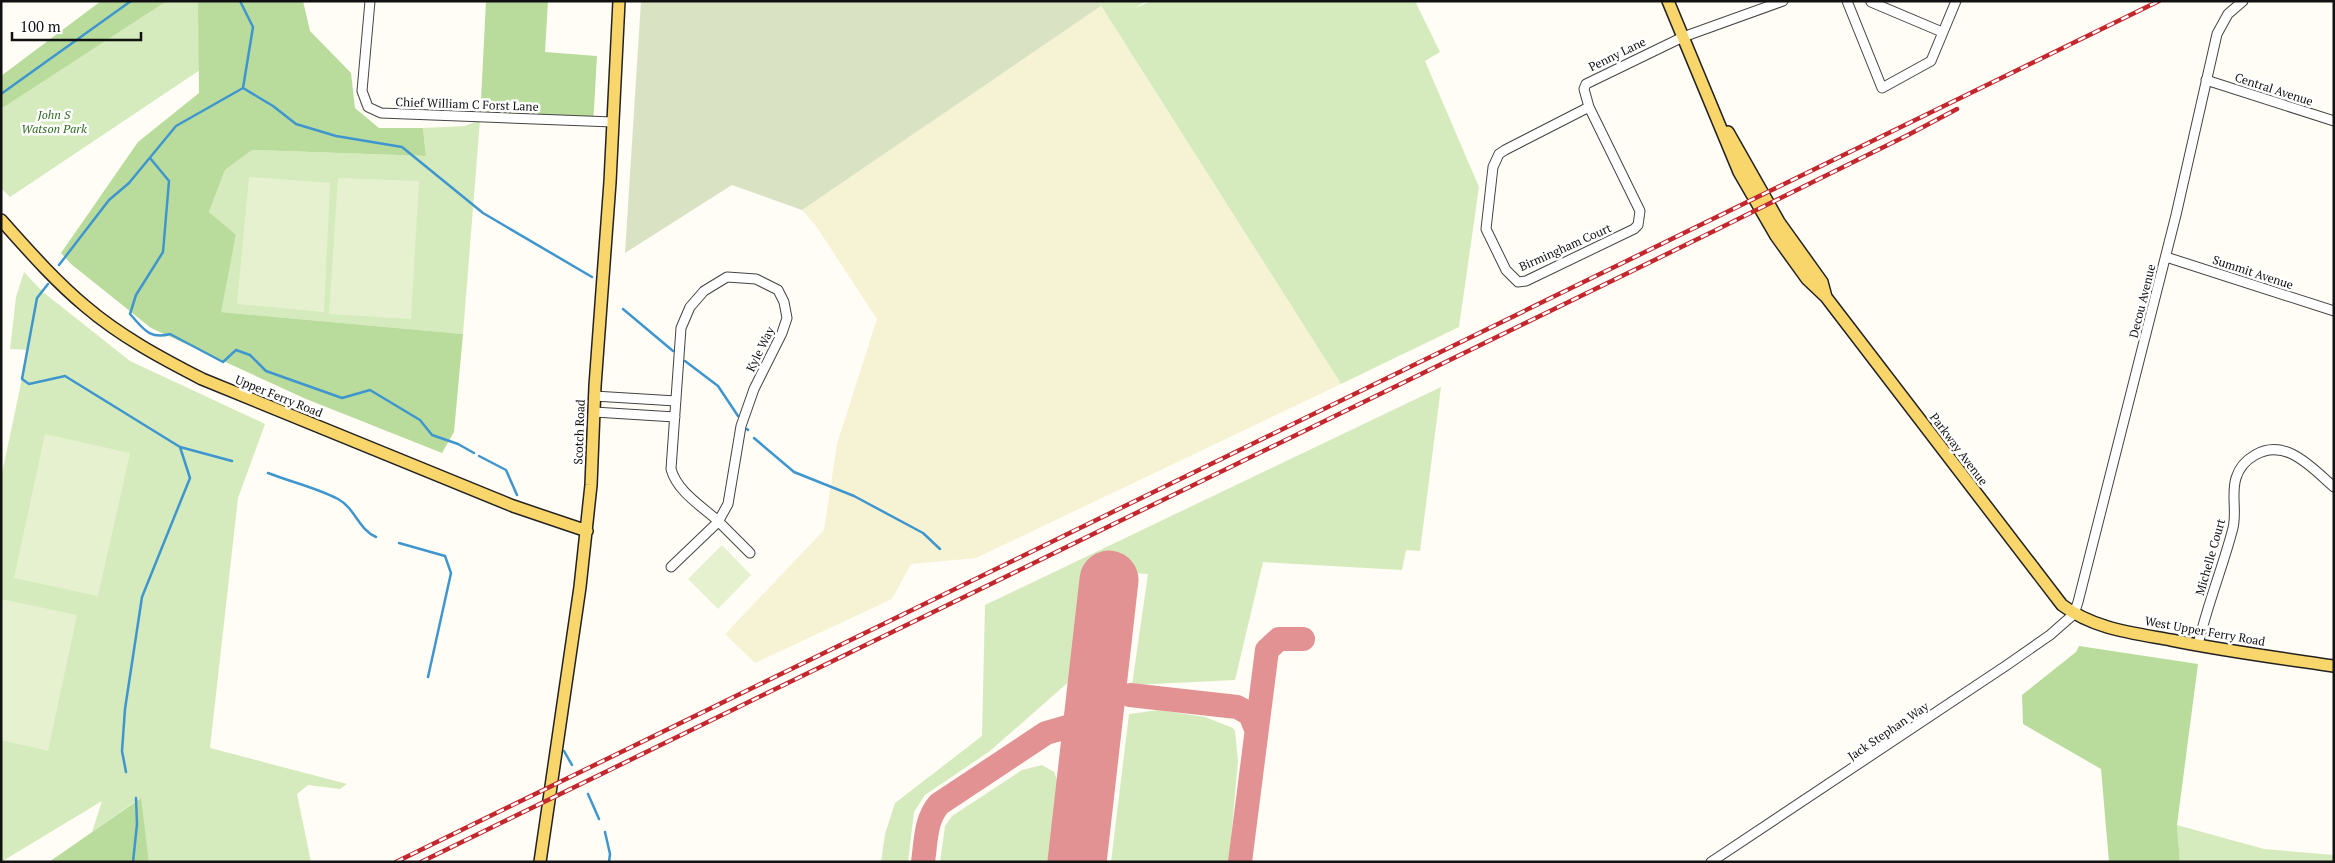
<svg xmlns="http://www.w3.org/2000/svg" width="2335" height="863" viewBox="0 0 2335 863" font-family="'PT Serif',serif">
  <style>
    .farmland { fill: #f6f3d4 }
    .green { fill: #d5ebbd }
    .forest { fill: #b9dc9c }
    .cemetery { fill: #d9e3c4 }
    .pitch { fill: #e6f2cf }
    .lines { fill: none; stroke-linecap: round; stroke-linejoin: round }
    .stream { stroke: #3f96cf; stroke-width: 2.5 }
    .taxiway { stroke: #e29292; stroke-width: 24 }
    .runway { stroke: #e29292; stroke-width: 59 }
    .minor-casing { stroke: #444; stroke-width: 11 }
    .major-casing { stroke: #222; stroke-width: 14 }
    .minor { stroke: #fff; stroke-width: 9 }
    .major { stroke: #f9d66b; stroke-width: 11 }
    .rail-casing { stroke: #c4262e; stroke-width: 4.5 }
    .rail { stroke: #fff; stroke-width: 2.5; stroke-dasharray: 8; stroke-linecap: butt }
    .labels { text-anchor: middle; dominant-baseline: central; stroke-width: 5; stroke-linejoin: round; paint-order: stroke }
    .street-label { font-size: 12px; fill: #111; stroke: #fff }
    .park-label { font-size: 12px; font-style: italic; fill: #2f6b1f; stroke: #fff }
  </style>
  <rect width="100%" height="100%" fill="#fffdf5"/>
  <path class="farmland" d="M1101,6L1341,384L976,558L911,564L892,599L755,663L725,634L824,530L837,444L877,319L816,226L802,210Z"/>
  <path class="green" d="M167,1L199,2L200,70L10,197L1,188V109Z
    M1098,1H1146L1135,8L1151,1H1415L1440,52L1425,61L1479,187L1459,327L1341,384Z
    M480,120L463,334L220,312L236,236L209,212L225,170L252,150L426,156L423,128L465,126Z
    M24,272L43,292L130,361L265,424L238,498L210,748L347,784L340,789L308,785L297,794L311,862H149L140,798L92,832L102,801L1,862V478L28,350L10,349L16,297Z
    M1441,387L1420,551L1406,550L1402,570L1263,562L1235,680L1132,685L1148,574L1084,570L1073,678L990,751L925,795L914,812L908,862H881L885,834L895,803L982,736L985,605Z
    M1159,710L1205,717L1233,728L1235,731L1238,761L1229,862H1111L1129,714Z
    M1042,765L1054,772L1060,787L1051,862H940L945,826L952,816L1022,770Z
    M2177,825L2264,849L2334,855V862H2180Z"/>
  <path class="forest" d="M101,1H167L1,109V76Z
    M198,1H303L310,31L351,73L355,108L379,128H423L426,156L252,150L225,170L209,212L236,235L221,312L463,334L454,432L442,453L306,399L151,328L71,264L61,253L138,142L199,93Z
    M486,1H548L545,52L597,56L593,126L480,120Z
    M2079,646L2198,664L2177,825L2180,862H2109L2101,769L2023,724L2022,695L2076,652Z
    M141,798L149,862H49Z"/>
  <path class="cemetery" d="M641,1H1098L1101,6L802,210L732,185L625,253Z"/>
  <path class="pitch" d="M249,177L330,183L324,312L237,304Z
    M338,178L419,181L411,319L329,314Z
    M45,434L130,453L98,596L14,578Z
    M722,545L751,575L718,609L688,579Z
    M1,599L77,615L48,751L1,740Z"/>
  <g class="lines">
    <path class="stream" d="M243,88L273,106L296,124L336,136L402,147L483,213L592,277
      M1,94L131,1
      M150,158L169,181L163,252L136,295L130,314C143,328 149,340 170,334L223,362L236,350L250,355L266,371L342,398L370,390L420,420L432,435L458,444L474,453
      M59,265L109,200L129,183L176,126L243,88L253,27L240,1
      M48,284L37,298L22,379L29,384L65,376L180,447L190,478L142,597L125,709L122,751L126,772
      M623,309L673,351
      M685,361L718,386L738,416
      M747,429L748,430
      M754,438L794,472L854,496L923,533L940,549
      M180,447L232,461
      M479,456L506,470L517,495
      M268,473C291,482 317,488 338,499C355,508 358,529 376,537
      M399,543L445,556L451,573L428,677
      M564,751L572,765
      M588,794L599,819
      M605,832L610,854L609,862
      M133,862L137,824L136,798"/>
    <path class="taxiway" d="M1130,695L1237,707L1250,714L1256,729
      M923,862C926,842 925,820 939,804L1046,733L1067,727
      M1240,862L1267,650L1279,639H1303"/>
    <path class="runway" d="M1077,862L1109,580"/>
    <g class="minor-casing">
      <path id="minor" d="M370,1L362,91L368,107L381,113L613,122
        M1847,1L1882,88L1931,61L1956,1
        M1871,2L1942,32
        M2206,80L2334,121
        M1589,107L1505,150L1499,154L1493,167L1486,229L1506,270L1518,282L1526,281L1634,229L1638,225L1640,211L1589,107L1584,89L1586,84L1683,37L1783,1
        M2166,257L2334,311
        M594,396L676,401
        M594,412L675,417
        M671,567L718,522L728,504L741,426L754,389L782,333L787,318L784,302L778,290L756,279L727,277L704,291L690,307L681,328L671,469C677,491 700,505 717,520C728,531 739,542 750,553
        M2198,645C2207,605 2223,567 2233,528C2237,511 2231,494 2236,478C2239,468 2246,460 2255,455C2286,437 2312,468 2334,487
        M1711,862L2007,665L2050,635L2074,614L2078,602L2176,215L2217,34L2228,14L2243,1"/>
    </g>
    <g class="major-casing">
      <path id="major" d="M1668,1L1739,172L1776,236L1807,279L1826,297L2062,605C2094,629 2133,633 2171,640C2225,651 2279,658 2334,666
        M1728,132L1779,222L1822,282L1826,297
        M1,220C28,250 54,280 85,306C120,336 161,358 202,379L513,506L587,531
        M540,862L580,587L591,485L595,386L610,182L619,1"/>
    </g>
    <use href="#minor" class="minor"/>
    <use href="#major" class="major"/>
    <g class="rail-casing">
      <path id="rail" d="M396,862L2159,1
        M421,862L1712,232L1908,135L1957,109"/>
    </g>
    <use href="#rail" class="rail"/>
  </g>
  <g class="labels">
    <g class="street-label">
      <text transform="translate(1617 54) rotate(-26)">Penny Lane</text>
      <text transform="translate(2274 89) rotate(18)">Central Avenue</text>
      <text transform="translate(467 104) rotate(2)">Chief William C Forst Lane</text>
      <text transform="translate(1565 247) rotate(-24)">Birmingham Court</text>
      <text transform="translate(2253 272) rotate(18)">Summit Avenue</text>
      <text transform="translate(2142 301) rotate(-76)">Decou Avenue</text>
      <text transform="translate(760 349) rotate(-64)">Kyle Way</text>
      <text transform="translate(279 396) rotate(22)">Upper Ferry Road</text>
      <text transform="translate(579 432) rotate(-88)">Scotch Road</text>
      <text transform="translate(1959 449) rotate(53)">Parkway Avenue</text>
      <text transform="translate(2210 557) rotate(-74)">Michelle Court</text>
      <text transform="translate(2205 631) rotate(10)">West Upper Ferry Road</text>
      <text transform="translate(1888 731) rotate(-34)">Jack Stephan Way</text>
    </g>
    <g class="park-label">
      <text x="54" y="114">John S<tspan x="54" dy="14">Watson Park</tspan></text>
    </g>
  </g>
  <rect width="2335" height="863" fill="none" stroke="#111111" stroke-width="5"/>
  <path d="M12 32v8h129v-8" fill="none" stroke="#111111" stroke-width="2.5"/>
  <text x="20" y="32" font-size="15" fill="#111111" stroke="#ffffff" stroke-width="4" paint-order="stroke">100 m</text>
</svg>
